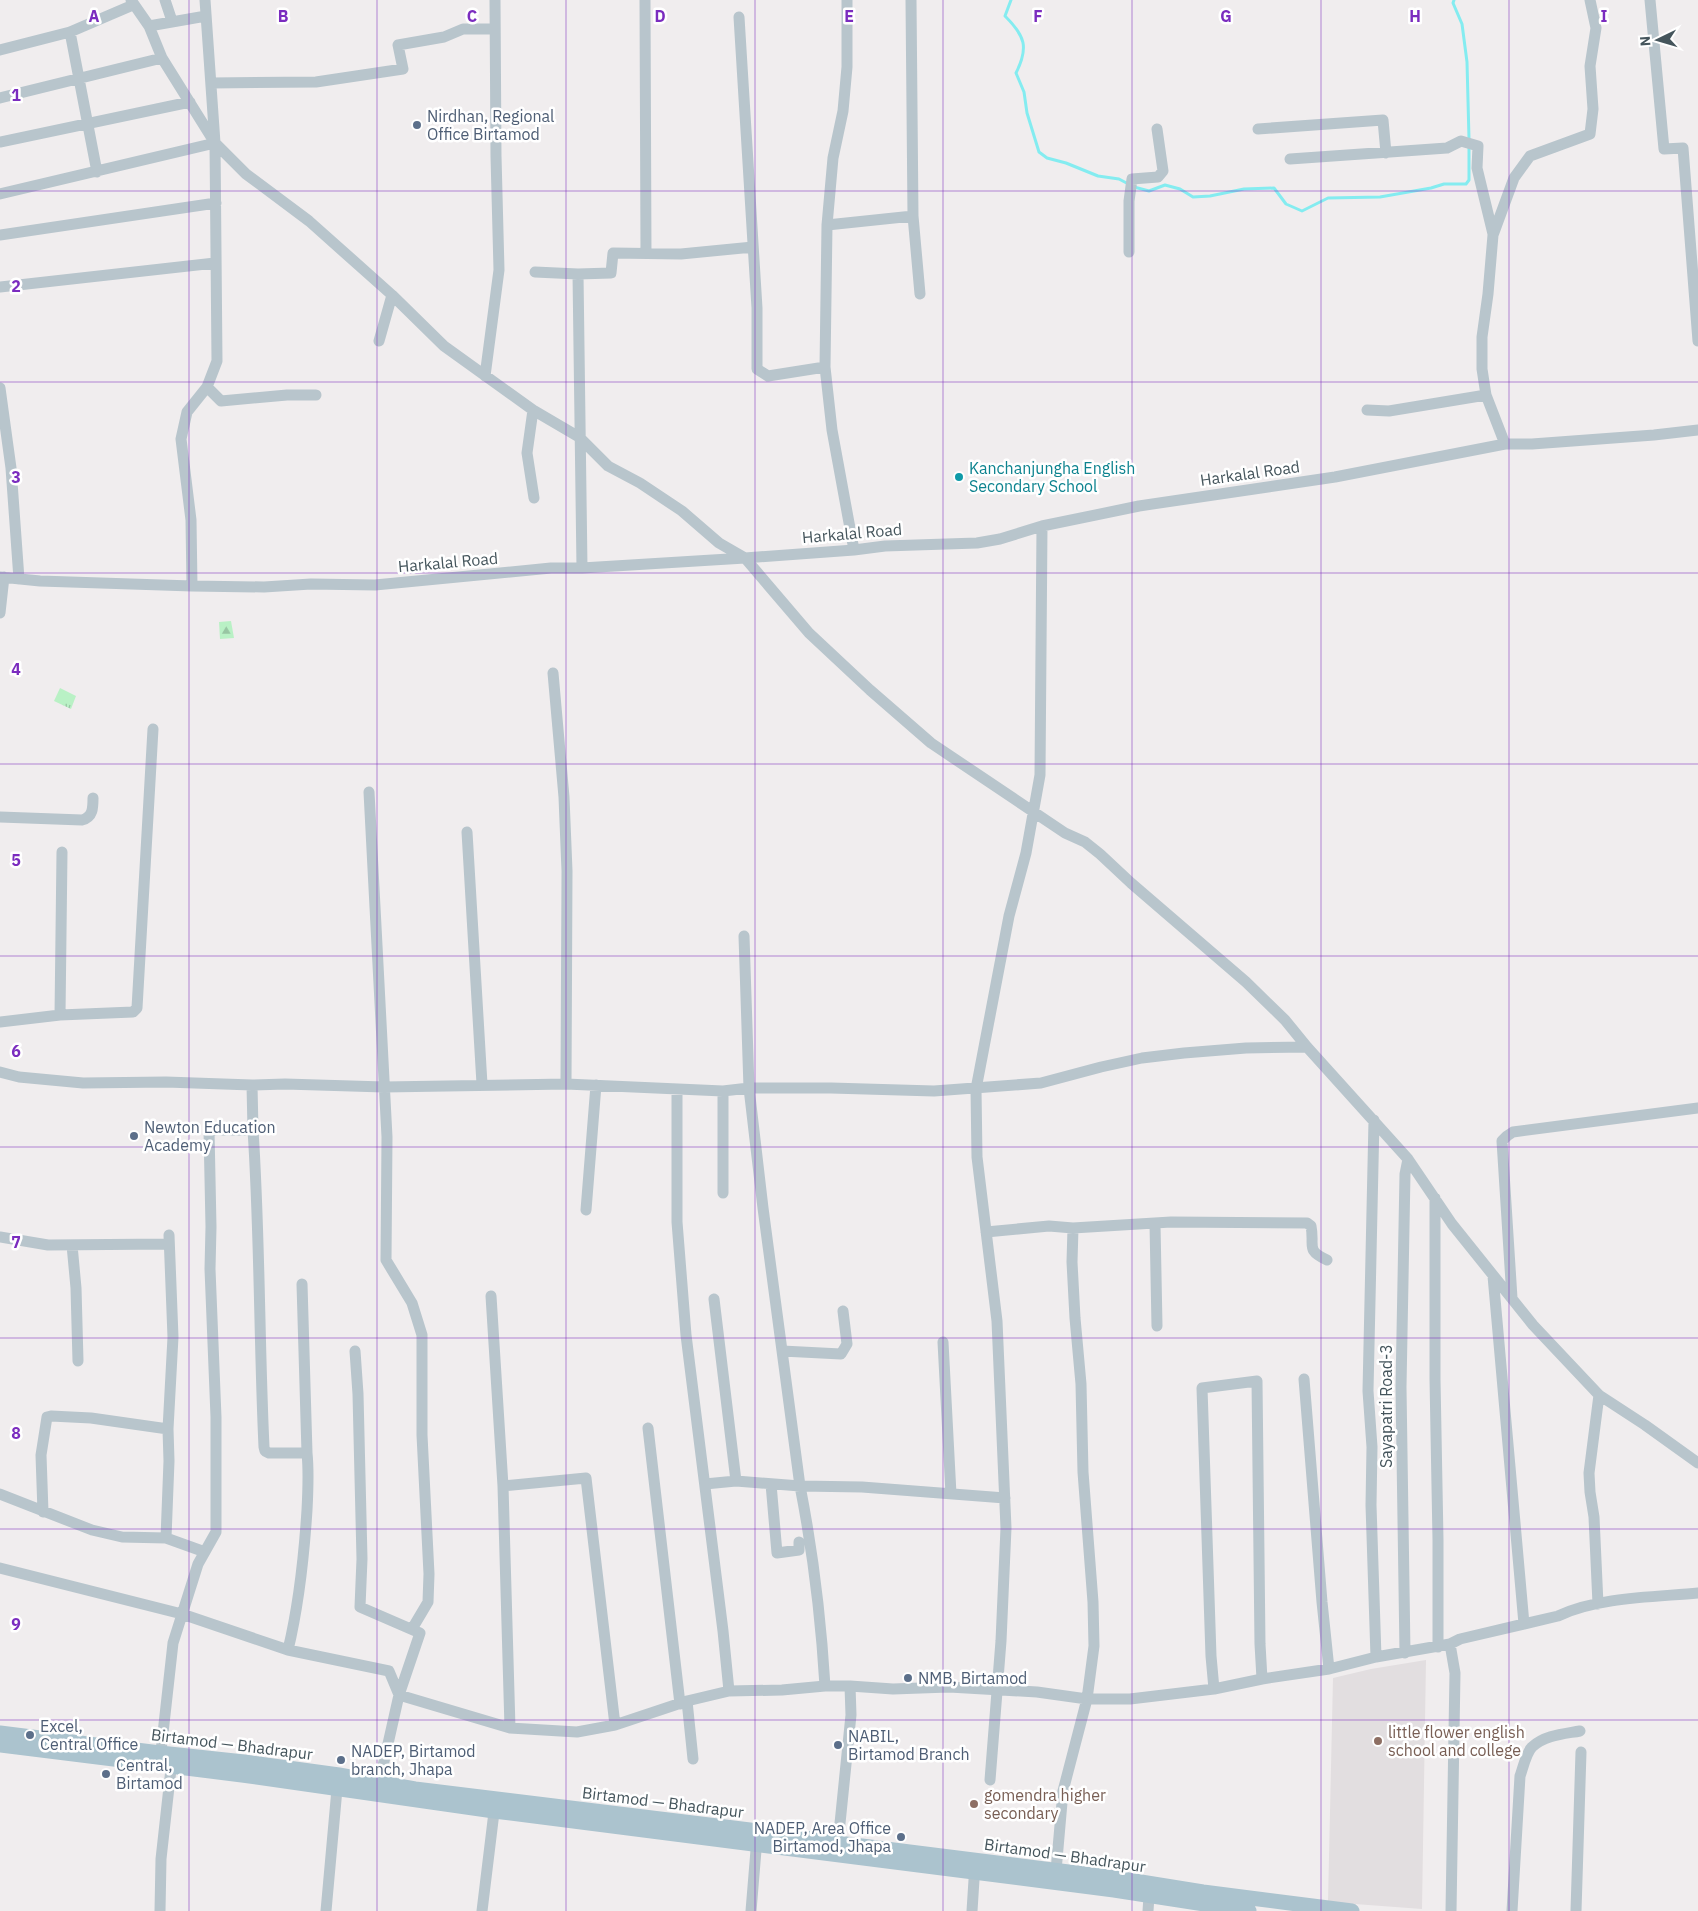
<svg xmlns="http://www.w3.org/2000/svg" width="1698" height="1911" viewBox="0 0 1698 1911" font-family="'IBM Plex Sans',sans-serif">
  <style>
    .education { fill: #e2dee0 }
    .grass { fill: url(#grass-tufts) }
    .forest { fill: url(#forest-firs) }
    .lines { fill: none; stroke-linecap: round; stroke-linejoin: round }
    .stream { stroke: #84ecf0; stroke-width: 3 }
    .minor { stroke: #b8c5cc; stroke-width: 11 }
    .major { stroke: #abc3ce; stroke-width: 15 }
    .grid { fill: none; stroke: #7b2cbf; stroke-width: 1; stroke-opacity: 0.55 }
    .service-dot { fill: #5c6f8a; stroke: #fff; stroke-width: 2 }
    .culture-dot { fill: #0f9aa8; stroke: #fff; stroke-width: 2 }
    .education-dot { fill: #8d6e63; stroke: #fff; stroke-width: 2 }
    .labels { text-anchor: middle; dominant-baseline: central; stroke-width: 5; stroke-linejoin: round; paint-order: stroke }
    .service-label { font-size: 16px; fill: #4e5e75; stroke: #fff; text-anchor: start }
    .culture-label { font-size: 16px; fill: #0d838f; stroke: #fff; text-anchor: start }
    .street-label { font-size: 16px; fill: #45555c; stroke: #fff }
    .education-label { font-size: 16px; fill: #785e54; stroke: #fff; text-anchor: start }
    .grid-label { font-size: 16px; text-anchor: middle; font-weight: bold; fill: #7b2cbf; stroke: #fff; stroke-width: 5; stroke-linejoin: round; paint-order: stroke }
  </style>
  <defs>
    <pattern id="grass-tufts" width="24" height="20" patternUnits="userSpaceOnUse" patternTransform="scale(1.25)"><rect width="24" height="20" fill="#b9f1c5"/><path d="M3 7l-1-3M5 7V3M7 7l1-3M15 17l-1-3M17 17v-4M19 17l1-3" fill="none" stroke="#98c6a3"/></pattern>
    <pattern id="forest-firs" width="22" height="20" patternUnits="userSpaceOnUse" patternTransform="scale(1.25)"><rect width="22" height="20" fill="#b9f1c5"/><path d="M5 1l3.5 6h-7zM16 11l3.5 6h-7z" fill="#98c6a3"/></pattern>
  </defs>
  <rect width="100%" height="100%" fill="#f0edee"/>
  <path class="education" d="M1426,1660L1422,1909L1328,1902L1333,1678L1371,1669Z"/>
  <path class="grass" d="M60,688L76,696L71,709L54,701Z"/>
  <path class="forest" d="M231,621L234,638L220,639L219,622Z"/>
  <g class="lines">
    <path class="stream" d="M1011,0L1005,16C1025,36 1029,47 1016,73L1024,92L1027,113L1039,152L1047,158L1066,163L1098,176L1119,179L1134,187L1149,191L1165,185L1180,189L1193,197L1210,196L1244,189L1274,188L1286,204L1302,211L1328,198L1380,197L1431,188L1444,184H1466L1469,180V146
      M1454,0L1453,3L1462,24L1467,62L1469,139"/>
    <path class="minor" d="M131,0L149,26L162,58L215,143L246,174L309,221L392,295L444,346L533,410L579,437L608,466L640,483L682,511L719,543L745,558L809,633L870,690L931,743L1065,833L1085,842L1100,854L1131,883L1246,982L1285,1020L1307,1047L1408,1159L1452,1224L1533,1325L1599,1395L1645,1425L1698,1463
      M165,0L172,21
      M645,0L646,253
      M847,0V67L843,111L833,158L827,225L825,367L832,430L854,550
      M911,0L913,216L920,294
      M1650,0L1664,149L1683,148L1698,341
      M739,17L757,308V369L768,376L825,367
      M149,26L206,16
      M70,32L97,172
      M0,50L70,32L133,5
      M211,83L316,82L403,69L398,45L444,37L463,29H490
      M0,98L162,58
      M1258,129L1383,120L1386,153
      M0,142L190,102
      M1290,159L1447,148L1461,141L1478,146L1477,168L1493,234
      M0,194L215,143
      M827,225L913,216
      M0,235L216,203
      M1129,252V201L1132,179L1158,177L1163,171L1157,129
      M535,272L578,274L611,273L613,253L681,254L753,247
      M578,274L582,568
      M0,287L215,263
      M379,341L392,295
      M485,376L499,270L496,156L495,0
      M207,387L221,401L287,395H316
      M0,388L11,468L19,579
      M533,410L527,453L534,498
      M1367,410L1389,411L1486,395
      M1505,444L1486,395L1482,369V337L1488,294L1493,235L1514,178L1530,156L1590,134L1593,109L1590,66L1596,28L1590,0
      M0,577L40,581L192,586L264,587L311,584L375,585L551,568H582L745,558L854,550L885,546L977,543L1000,539L1042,526L1139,506L1335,477L1505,444H1532L1654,435L1698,430
      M192,586L191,520L181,439L187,412L207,387L217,361L215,143L205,0
      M0,613L4,577
      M553,673L564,797L567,871L566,1084
      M369,792L387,1137L386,1260L412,1303L422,1335V1435L429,1574L428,1602L412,1629
      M0,817L82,820C93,817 93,808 93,798
      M467,832L482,1084
      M744,936L749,1088L763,1208L800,1486C813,1552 821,1619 825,1686
      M60,1015L62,852
      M0,1022L60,1015L133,1012L137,1008L153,729
      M0,1072L19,1077L83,1083L166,1082L252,1085L285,1084L384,1087L566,1084L723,1091L749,1088H831L934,1091L1041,1083L1101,1067L1142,1058L1184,1053L1246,1048L1307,1047
      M677,1089V1222L686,1335L723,1631L729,1691
      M1374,1120L1368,1391L1372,1447L1371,1505L1376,1657
      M253,1130C260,1236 259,1341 264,1447L265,1451L269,1453H307L302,1284
      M723,1193V1091
      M1435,1198V1379L1438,1540V1647
      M586,1210L596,1085
      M1155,1224L1157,1326
      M1073,1228L1171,1222L1307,1223L1311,1226C1315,1246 1305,1250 1327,1260
      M986,1232L1049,1226L1073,1228L1072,1262L1075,1318L1081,1384L1083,1472L1093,1602L1094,1646L1087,1699L1063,1791L1056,1871
      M0,1237L48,1245L169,1244
      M72,1245L76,1288L78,1361
      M1493,1276L1524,1624
      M491,1296L503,1486L510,1728
      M1512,1298L1502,1141L1507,1136L1513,1132L1698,1108
      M943,1342L951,1494
      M355,1351L358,1394L362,1559L360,1607L420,1633L399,1695L378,1788
      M782,1351L841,1354L847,1344L843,1311
      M1304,1379L1322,1602L1329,1669
      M648,1428L680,1704
      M168,1429L173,1337L169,1235
      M736,1481L800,1486L862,1487L1005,1498
      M705,1484L736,1481L714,1299
      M771,1484L777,1553L799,1550V1542
      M503,1486L586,1478L615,1725
      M0,1494L92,1530L122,1537L166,1538
      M43,1512L41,1455L47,1417L51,1416L91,1418L168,1429L169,1461L166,1538L205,1552
      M0,1568L182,1614L288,1650L389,1671L399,1695L510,1728L577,1732L615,1725L687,1701L729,1691L782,1690L825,1686H850
      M1598,1604L1594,1517L1590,1492L1589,1473L1599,1395
      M1450,1644L1460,1639L1558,1616C1597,1597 1656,1597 1698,1593
      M288,1650C299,1604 304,1557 307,1510C308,1491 309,1472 307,1453
      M1405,1653L1401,1387L1405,1174L1408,1159
      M1214,1689L1211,1656L1202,1388L1257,1381L1260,1644L1262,1679
      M687,1701L693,1759
      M160,1760L173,1643L198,1564L216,1532V1417L210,1269L211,1227L209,1130H253L252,1085
      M990,1780L1001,1641L1006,1528L997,1321L977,1157L976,1089L1009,916L1026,853L1040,775L1042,526
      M838,1843L851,1715L850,1686L893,1689L949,1687L1037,1692L1087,1699H1130L1214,1689L1262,1679L1329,1669L1376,1657L1450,1644L1455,1673L1451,1911
      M160,1911L161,1859L172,1760
      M326,1911L337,1789
      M482,1911L495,1804
      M751,1911L757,1838
      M972,1911L975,1864
      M1148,1911L1149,1896
      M1512,1911L1520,1776C1523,1768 1526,1753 1532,1747C1545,1735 1564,1734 1580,1731
      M1576,1911L1581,1752"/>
    <path class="major" d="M0,1733L160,1753L244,1762L339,1775L415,1789L758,1831L838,1843L1116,1878L1203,1892L1352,1911
      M0,1745L242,1775L494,1811L1114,1890L1249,1911"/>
  </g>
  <path class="grid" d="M189,0V1911M377,0V1911M566,0V1911M755,0V1911M943,0V1911M1132,0V1911M1321,0V1911M1509,0V1911M0,191H1698M0,382H1698M0,573H1698M0,764H1698M0,956H1698M0,1147H1698M0,1338H1698M0,1529H1698M0,1720H1698"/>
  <g class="service-dot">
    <circle cx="417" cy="125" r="5"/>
    <circle cx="134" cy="1136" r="5"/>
    <circle cx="908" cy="1678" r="5"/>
    <circle cx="30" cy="1735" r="5"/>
    <circle cx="838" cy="1745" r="5"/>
    <circle cx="341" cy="1760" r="5"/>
    <circle cx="106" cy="1774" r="5"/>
    <circle cx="901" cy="1837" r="5"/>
  </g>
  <circle class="culture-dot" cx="959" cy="477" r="5"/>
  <g class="education-dot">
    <circle cx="1378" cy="1741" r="5"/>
    <circle cx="974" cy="1804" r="5"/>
  </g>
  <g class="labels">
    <g class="service-label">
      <text x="427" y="116">Nirdhan, Regional<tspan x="427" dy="18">Office Birtamod</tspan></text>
      <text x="144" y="1127">Newton Education<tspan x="144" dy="18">Academy</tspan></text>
      <text x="918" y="1678">NMB, Birtamod</text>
      <text x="40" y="1726">Excel,<tspan x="40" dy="18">Central Office</tspan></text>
      <text x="848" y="1736">NABIL,<tspan x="848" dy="18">Birtamod Branch</tspan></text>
      <text x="351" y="1751">NADEP, Birtamod<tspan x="351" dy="18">branch, Jhapa</tspan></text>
      <text x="116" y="1765">Central,<tspan x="116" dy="18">Birtamod</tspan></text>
      <text x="891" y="1828" text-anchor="end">NADEP, Area Office<tspan x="891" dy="18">Birtamod, Jhapa</tspan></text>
    </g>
    <g class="culture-label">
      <text x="969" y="468">Kanchanjungha English<tspan x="969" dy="18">Secondary School</tspan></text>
    </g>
    <g class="street-label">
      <text transform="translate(1250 473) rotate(-8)">Harkalal Road</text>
      <text transform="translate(852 533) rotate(-5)">Harkalal Road</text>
      <text transform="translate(448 562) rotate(-5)">Harkalal Road</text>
      <text transform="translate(1386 1406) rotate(-90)">Sayapatri Road-3</text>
      <text transform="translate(232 1744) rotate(7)">Birtamod — Bhadrapur</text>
      <text transform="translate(663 1802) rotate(7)">Birtamod — Bhadrapur</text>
      <text transform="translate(1065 1855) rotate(8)">Birtamod — Bhadrapur</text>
    </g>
    <g class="education-label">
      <text x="1388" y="1732">little flower english<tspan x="1388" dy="18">school and college</tspan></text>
      <text x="984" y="1795">gomendra higher<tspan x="984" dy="18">secondary</tspan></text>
    </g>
  </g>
  <g class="grid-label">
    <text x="94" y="22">A</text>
    <text x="283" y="22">B</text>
    <text x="472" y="22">C</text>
    <text x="660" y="22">D</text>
    <text x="849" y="22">E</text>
    <text x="1038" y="22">F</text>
    <text x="1226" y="22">G</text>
    <text x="1415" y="22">H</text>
    <text x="1604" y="22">I</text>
    <text x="16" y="101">1</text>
    <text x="16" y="292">2</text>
    <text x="16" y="483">3</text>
    <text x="16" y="675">4</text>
    <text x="16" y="866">5</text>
    <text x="16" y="1057">6</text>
    <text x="16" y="1248">7</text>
    <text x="16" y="1439">8</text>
    <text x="16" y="1630">9</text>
  </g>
  <g transform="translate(1658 40) rotate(265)" stroke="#ffffff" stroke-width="4" paint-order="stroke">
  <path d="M0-4L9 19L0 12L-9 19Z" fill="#45555c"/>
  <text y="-8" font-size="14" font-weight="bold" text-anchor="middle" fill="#45555c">N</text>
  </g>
</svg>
